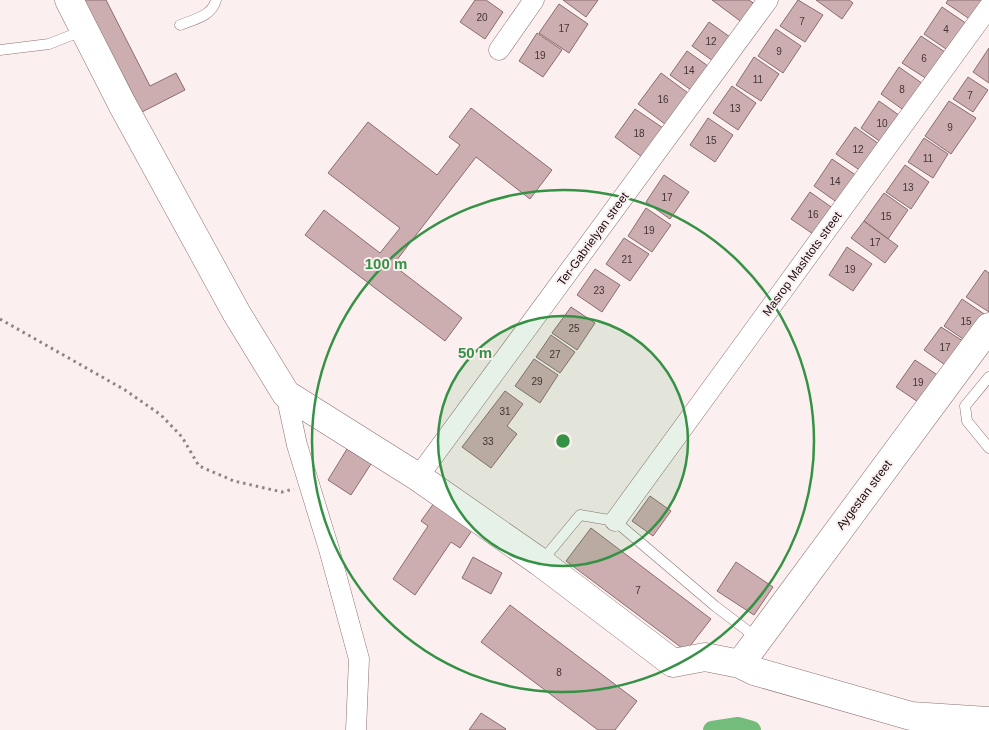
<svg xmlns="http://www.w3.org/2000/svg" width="989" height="730" viewBox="0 0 989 730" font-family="Helvetica,sans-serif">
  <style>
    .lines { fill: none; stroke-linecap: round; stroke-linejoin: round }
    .canal { stroke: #73bc7a; stroke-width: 18 }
    .building { fill: #ccaeb0; stroke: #896d6f }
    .lane-casing { stroke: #8d7172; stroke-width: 11 }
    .street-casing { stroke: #8d7172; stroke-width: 21 }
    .secondary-casing { stroke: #8d7172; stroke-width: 29 }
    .path { stroke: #8f8384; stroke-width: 3; stroke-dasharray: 2.5 4; stroke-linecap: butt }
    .lane { stroke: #fff; stroke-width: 10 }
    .street { stroke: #fff; stroke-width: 20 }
    .secondary { stroke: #fff; stroke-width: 28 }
    .ring { fill: none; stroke: #359244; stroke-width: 2.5 }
    .labels { text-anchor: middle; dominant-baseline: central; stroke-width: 4; stroke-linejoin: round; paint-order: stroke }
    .number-label { font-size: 10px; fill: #443436 }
    .street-label { font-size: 12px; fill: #160c0d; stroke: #fceff0 }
    .centre { fill: #359244; stroke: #fceff0; stroke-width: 2.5 }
    .ring-label { font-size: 15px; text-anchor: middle; font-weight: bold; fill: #359244; stroke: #fceff0; stroke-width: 4; stroke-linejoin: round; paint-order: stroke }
  </style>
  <rect width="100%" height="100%" fill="#fceff0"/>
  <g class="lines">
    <path class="canal" d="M712,730L738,726L752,730"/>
  </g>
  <path class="building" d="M84,0H106L150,86L176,73L185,90L142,112Z
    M475,0H486L503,12L485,39L460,22Z
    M563,0H598L586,17Z
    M712,0H749L756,5L743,23Z
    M798,0L823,15L805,42L780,26Z
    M816,0H849L853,3L842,19Z
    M948,0H984L971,20L946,3Z
    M559,4L588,24L569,53L539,33Z
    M942,7L967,24L949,51L924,34Z
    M709,22L730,37L713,61L692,46Z
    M776,29L801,46L783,73L758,56Z
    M537,33L562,50L543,77L519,61Z
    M921,36L945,52L927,79L902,63Z
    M989,48V83L973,72Z
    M687,51L708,66L691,90L670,75Z
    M754,57L779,74L761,101L736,85Z
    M899,67L923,84L905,111L881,94Z
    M661,73L688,93L665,124L638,104Z
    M968,77L988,90L973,112L953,99Z
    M732,86L756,103L738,130L713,113Z
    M879,101L903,118L885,145L861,128Z
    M949,101L976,118L951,154L925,136Z
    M471,108L552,170L530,199L476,157L393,265L462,318L445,341L305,235L324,210L380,253L400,228L328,173L368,122L437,175L460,145L449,137Z
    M635,109L663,128L642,157L615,137Z
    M708,118L733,135L715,162L690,145Z
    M855,127L879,144L861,171L836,154Z
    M924,138L948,154L933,178L908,162Z
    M832,159L857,176L838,203L814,186Z
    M905,165L929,182L911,209L886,192Z
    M664,175L689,192L670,219L646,202Z
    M810,192L834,209L816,236L791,219Z
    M884,193L908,210L888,239L864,221Z
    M646,208L671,225L652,252L628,236Z
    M864,221L898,246L885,263L851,238Z
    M624,238L649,254L630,281L606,264Z
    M847,247L872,264L853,291L829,275Z
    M595,269L620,285L602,312L577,295Z
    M985,270L989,273V312L966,297Z
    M962,299L987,316L969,343L944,326Z
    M571,307L595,323L577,350L552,333Z
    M941,327L966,343L948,367L924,350Z
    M551,335L575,352L560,373L536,357Z
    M534,359L558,375L540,403L515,386Z
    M915,360L939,376L921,404L896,387Z
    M505,391L523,404L507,426L517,434L491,468L462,447Z
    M347,449L371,464L351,495L328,480Z
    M650,496L671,511L653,536L632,521Z
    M434,503L473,529L460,548L451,542L415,595L393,579L428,526L421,521Z
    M591,528L711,619L686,651L566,561Z
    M473,557L502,573L491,594L462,578Z
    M736,562L773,587L754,615L717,591Z
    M510,605L637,701L615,730H598L481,642Z
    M481,713L506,729L505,730H469Z"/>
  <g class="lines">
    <g class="lane-casing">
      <path id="lane" d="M180,25C195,19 212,16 216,0
        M0,50L49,44L82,31
        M989,377L965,406L967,421L989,448
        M541,562L580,515L615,521L715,606L757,638"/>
    </g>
    <g class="street-casing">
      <path id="street" d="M499,50L534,0
        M286,394L297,445L329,549L359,659L356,730
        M418,477L768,0
        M615,521L989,7"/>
    </g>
    <g class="secondary-casing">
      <path id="secondary" d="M69,0L122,104L237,314L286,394L418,477L540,562L673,663L705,657L740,664L754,671L911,716L989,721
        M740,664L989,327"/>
    </g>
    <path class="path" d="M0,319L125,390L161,415L182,437L199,466L234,481L282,492L294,489"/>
    <use href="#lane" class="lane"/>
    <use href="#street" class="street"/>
    <use href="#secondary" class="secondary"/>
  </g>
  <circle cx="563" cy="441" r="125" fill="#359244" fill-opacity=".12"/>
  <g class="ring">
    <circle cx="563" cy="441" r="125"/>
    <circle cx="563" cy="441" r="251"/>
  </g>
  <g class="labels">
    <g class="number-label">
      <text x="482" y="17">20</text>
      <text x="802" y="21">7</text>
      <text x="564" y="28">17</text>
      <text x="946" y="29">4</text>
      <text x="711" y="41">12</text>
      <text x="779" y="51">9</text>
      <text x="540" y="55">19</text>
      <text x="924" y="58">6</text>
      <text x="689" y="70">14</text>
      <text x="758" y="79">11</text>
      <text x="902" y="89">8</text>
      <text x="970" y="95">7</text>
      <text x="663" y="99">16</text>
      <text x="735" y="108">13</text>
      <text x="882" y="123">10</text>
      <text x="950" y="127">9</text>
      <text x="639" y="133">18</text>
      <text x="711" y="140">15</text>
      <text x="858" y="149">12</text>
      <text x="928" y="158">11</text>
      <text x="835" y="181">14</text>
      <text x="908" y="187">13</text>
      <text x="667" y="197">17</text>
      <text x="813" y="214">16</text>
      <text x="886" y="216">15</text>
      <text x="649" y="230">19</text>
      <text x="875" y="242">17</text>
      <text x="627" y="259">21</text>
      <text x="850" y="269">19</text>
      <text x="599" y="290">23</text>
      <text x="966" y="321">15</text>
      <text x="574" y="328">25</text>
      <text x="945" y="347">17</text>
      <text x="555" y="354">27</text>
      <text x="537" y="381">29</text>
      <text x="918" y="382">19</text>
      <text x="505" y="411">31</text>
      <text x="488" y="441">33</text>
      <text x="638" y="590">7</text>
      <text x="559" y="672">8</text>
    </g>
    <g class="street-label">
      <text transform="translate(593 239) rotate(-54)">Ter-Gabrielyan street</text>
      <text transform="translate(802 264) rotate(-54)">Masrop Mashtots street</text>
      <text transform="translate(864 495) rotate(-53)">Aygestan street</text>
    </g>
  </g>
  <circle cx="563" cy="441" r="8" class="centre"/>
  <g class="ring-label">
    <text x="386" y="269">100 m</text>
    <text x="475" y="358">50 m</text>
  </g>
</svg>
